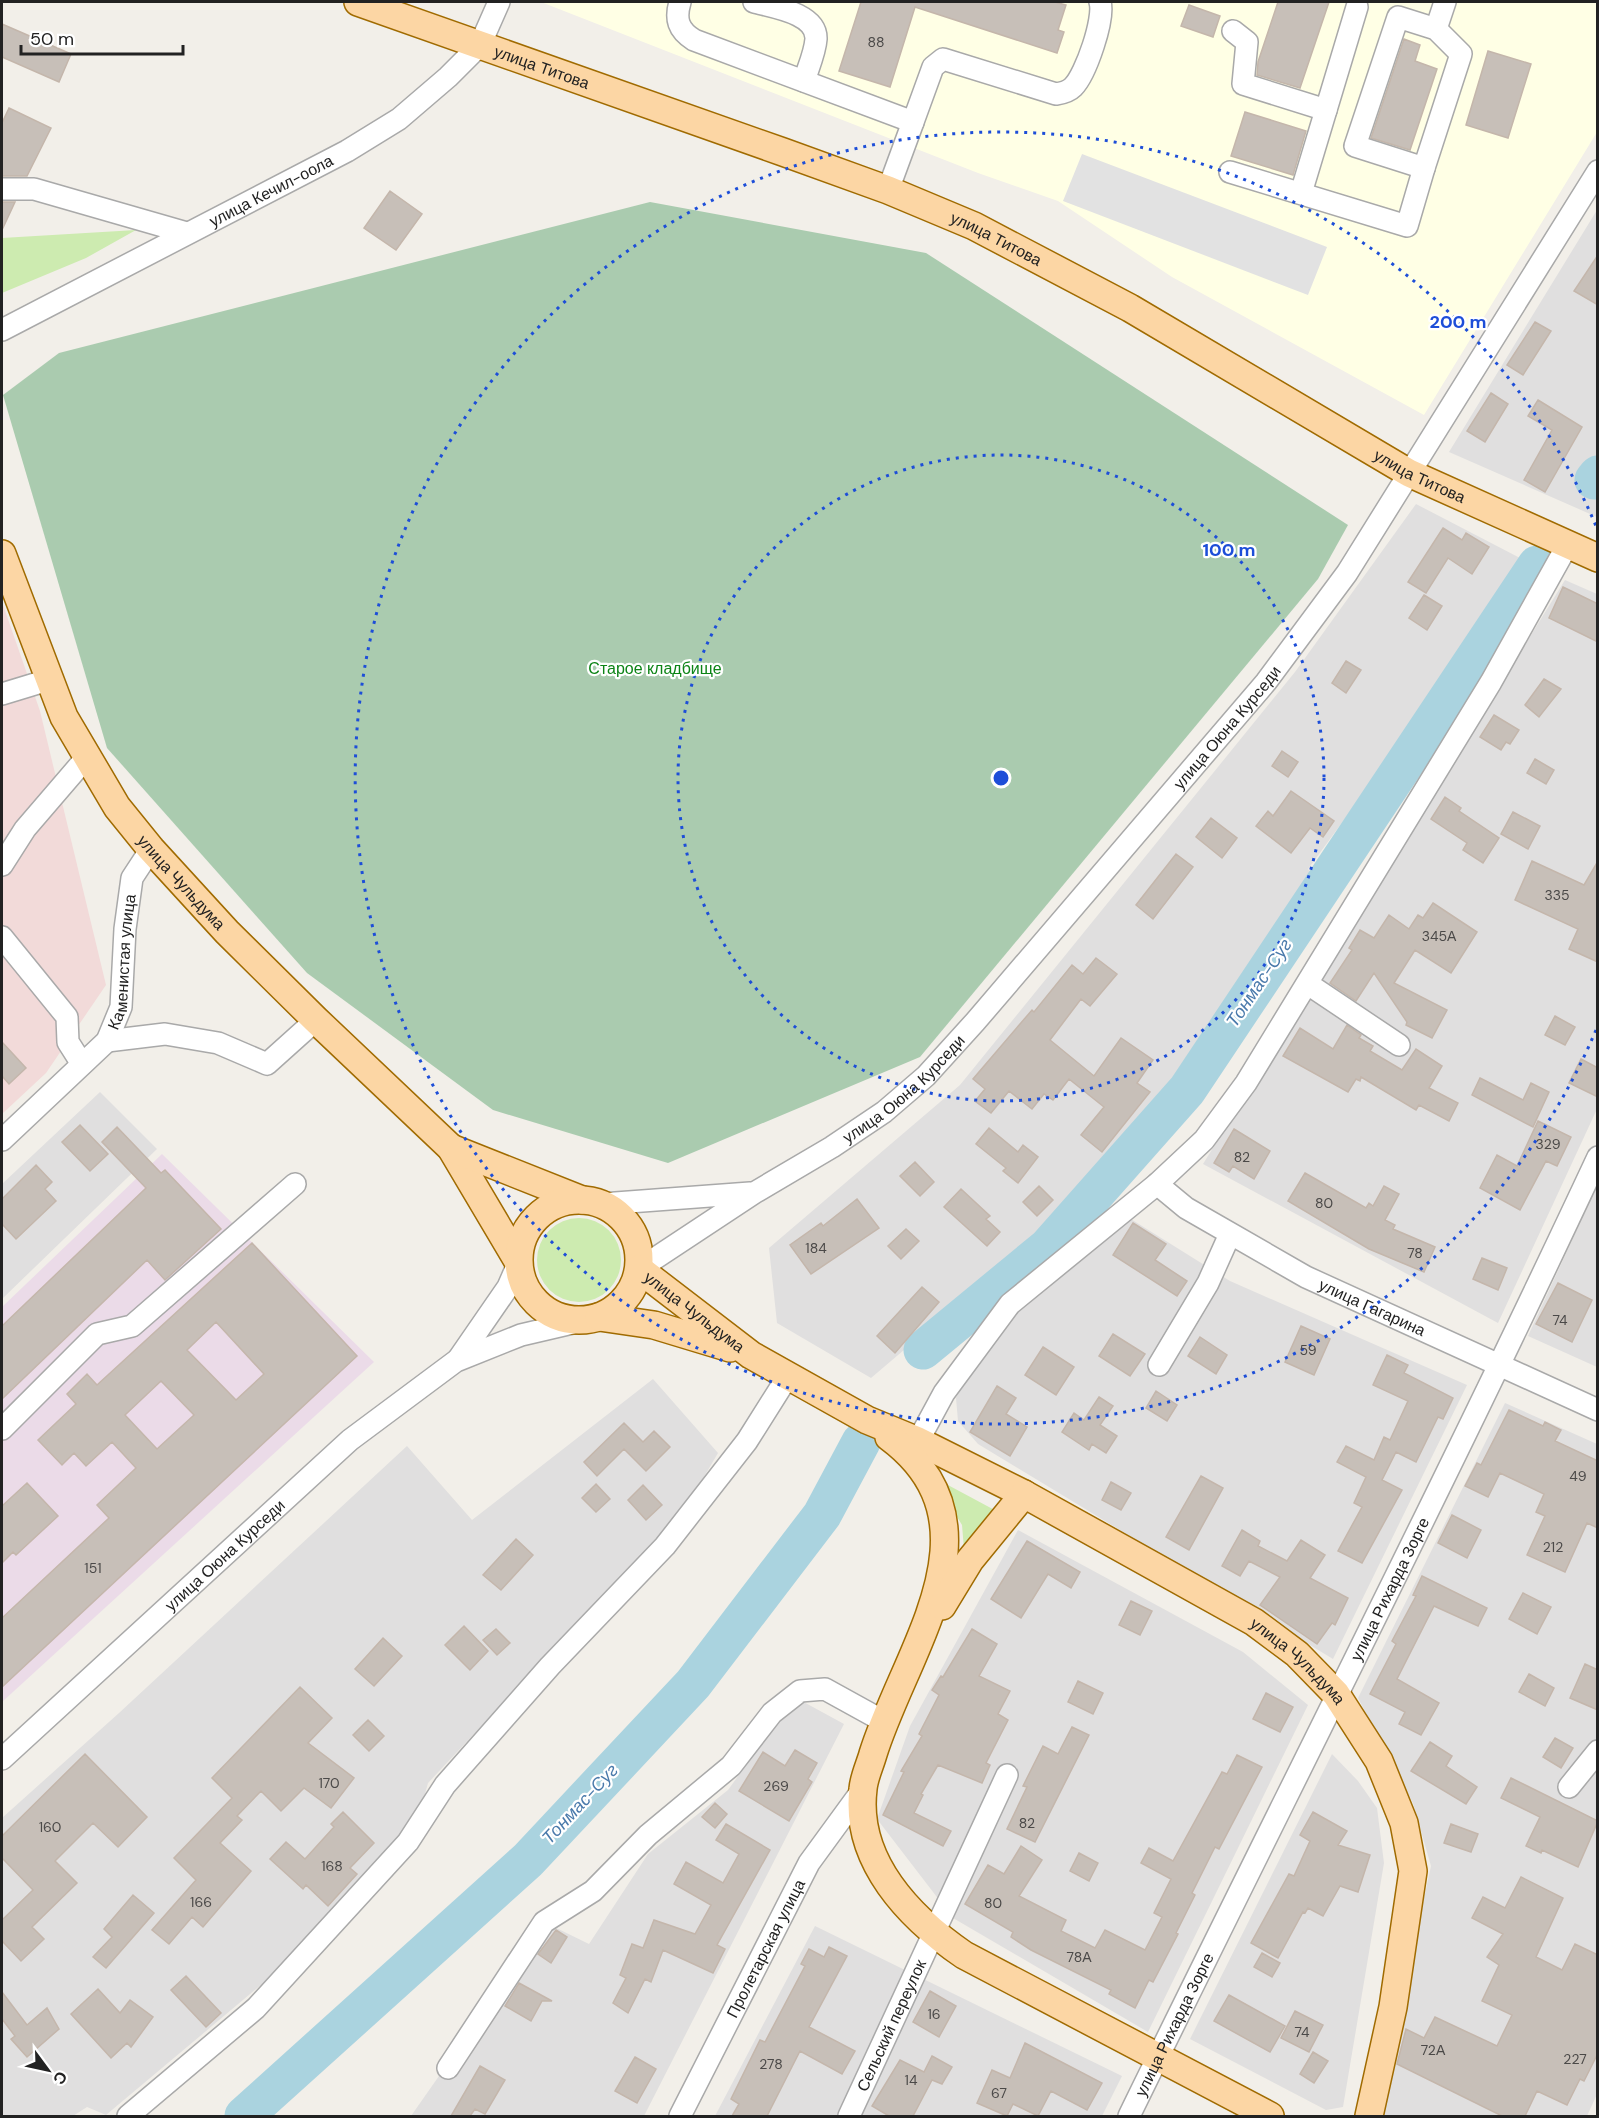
<svg xmlns="http://www.w3.org/2000/svg" width="1599" height="2118" viewBox="0 0 1599 2118" font-family="'DM Sans',sans-serif">
  <style>
    .residential { fill: #e0dfdf }
    .commercial { fill: #f2dad9 }
    .industrial { fill: #ebdbe8 }
    .education { fill: #ffffe5 }
    .grass { fill: #cdebb0 }
    .cemetery { fill: #aacbaf }
    .parking { fill: #e2e2e2 }
    .lines { fill: none; stroke-linecap: round; stroke-linejoin: round }
    .river { stroke: #aad3df; stroke-width: 39 }
    .building { fill: #c7bfb8; stroke: #c4b6ab; stroke-width: 1.5; fill-rule: evenodd }
    .minor-casing { stroke: #a9a9a9; stroke-width: 24 }
    .major-casing { stroke: #a06b00; stroke-width: 30 }
    .minor { stroke: #fff; stroke-width: 21 }
    .major { stroke: #fcd6a4; stroke-width: 27 }
    .ring { fill: none; stroke: #1d4ed8; stroke-width: 3; stroke-dasharray: 3 6 }
    .labels { text-anchor: middle; dominant-baseline: central; stroke-width: 4.5; stroke-linejoin: round; paint-order: stroke }
    .number-label { font-size: 14px; fill: #4b4948 }
    .street-label { font-size: 16px; fill: #222; stroke: #fff }
    .park-label { font-size: 16px; fill: #0c8416; stroke: #fff }
    .water-label { font-size: 18px; font-style: italic; fill: #4a7aab; stroke: #fff }
    .centre { fill: #1d4ed8; stroke: #fff; stroke-width: 3 }
    .ring-label { font-size: 18px; text-anchor: middle; font-weight: bold; fill: #1d4ed8; stroke: #fff; stroke-width: 4.5; stroke-linejoin: round; paint-order: stroke }
  </style>
  <rect width="100%" height="100%" fill="#f2efe9"/>
  <path class="residential" d="M1597,210V517L1449,452Z
    M1416,504L1520,558L1437,693L1308,869L1320,887L1189,1063L1038,1236L871,1378L777,1323L769,1248L960,1085L1295,672Z
    M1565,580L1597,594V1109L1498,1323L1203,1164Z
    M100,1092L157,1149L2,1299V1184Z
    M1597,1186V1367L1528,1336Z
    M1126,1216L1230,1281L1467,1385L1333,1659L978,1444L958,1421L956,1398L970,1368L1016,1313Z
    M653,1379L718,1453L685,1509L428,1783L420,1812L268,1979L106,2115L87,2107L73,2116H2V1818L119,1713L407,1446L472,1520Z
    M1505,1403L1597,1444L1598,2092L1587,2116H1384L1386,2074L1431,1866L1413,1803L1358,1698Z
    M1018,1530L1243,1652L1308,1705L1148,2032L953,1918L877,1819L910,1726Z
    M800,1700L844,1724L644,2116H411L546,1923L589,1944L648,1854L728,1790L782,1716Z
    M1332,1754L1358,1781L1377,1808L1384,1863L1343,2107L1326,2110L1190,2039Z
    M815,1926L1122,2076L1102,2116H715Z"/>
  <path class="commercial" d="M2,602L40,711L106,985L46,1073L2,1114Z"/>
  <path class="industrial" d="M162,1154L374,1362L2,1702V1307Z"/>
  <path class="education" d="M541,2H1597V132L1424,415L1172,277L1058,201L978,173Z"/>
  <path class="grass" d="M136,230L86,258L2,293V238Z
    M537 1260a42 42 0 1 1 84 0a42 42 0 1 1-84 0Z
    M933,1477L1002,1514L966,1573L962,1525Z"/>
  <path class="cemetery" d="M650,202L926,253L1348,525L1318,579L920,1057L668,1163L493,1110L307,973L107,748L3,395L59,353Z"/>
  <path class="parking" d="M1082,154L1327,247L1308,295L1063,201Z"/>
  <g class="lines">
    <path class="river" d="M1594,480L1598,475
      M923,1350L1048,1247L1187,1090L1537,565
      M244,2116L528,1860L693,1684L822,1515L861,1442"/>
  </g>
  <path class="building" d="M861,2H1055L1066,5L1058,30L1064,32L1057,53L915,7L890,87L839,71Z
    M1278,2H1329L1300,88L1257,75L1258,62Z
    M1189,5L1220,16L1213,37L1181,26Z
    M2,24L71,54L59,82L2,57Z
    M1404,39L1420,45L1415,61L1437,69L1410,150L1371,138Z
    M1488,51L1531,64L1508,138L1466,125Z
    M9,108L51,128L27,176H2V123Z
    M1245,112L1306,131L1293,175L1231,156Z
    M390,191L422,214L396,250L364,228Z
    M2,202H15L2,230Z
    M1598,255V305L1574,291Z
    M1535,322L1551,331L1523,375L1507,365Z
    M1491,393L1508,404L1485,442L1467,431Z
    M1538,400L1582,427L1545,492L1524,480L1552,430L1528,416Z
    M1443,528L1462,540L1466,533L1489,547L1472,574L1448,558L1426,593L1408,582Z
    M1563,587L1598,604V642L1549,618Z
    M1424,595L1442,606L1427,630L1409,618Z
    M1346,661L1361,670L1346,693L1332,683Z
    M1544,679L1561,689L1539,717L1525,705Z
    M1494,715L1519,730L1510,744L1506,742L1501,750L1480,737Z
    M1282,751L1298,762L1288,777L1272,766Z
    M1535,759L1554,770L1546,784L1527,773Z
    M1291,791L1334,821L1323,837L1310,828L1291,853L1256,826L1268,811L1273,816Z
    M1445,797L1461,808L1459,811L1499,838L1483,863L1463,850L1467,843L1431,819Z
    M1513,812L1540,826L1528,849L1501,834Z
    M1211,818L1237,838L1222,858L1196,837Z
    M1176,854L1193,867L1153,919L1136,905Z
    M1532,861L1584,885L1598,861V962L1569,949L1578,929L1515,900Z
    M1433,903L1477,932L1451,973L1415,950L1394,983L1447,1010L1432,1038L1406,1025L1407,1022L1374,973L1356,1001L1330,983L1352,950L1349,948L1360,930L1374,938L1389,915L1409,929L1418,915L1423,918Z
    M1096,958L1117,974L1090,1006L1081,999L1050,1040L1094,1076L1121,1038L1153,1060L1137,1083L1150,1092L1102,1152L1081,1135L1104,1107L1069,1079L1053,1100L1044,1094L1032,1109L1009,1091L991,1113L975,1101L985,1089L973,1079L1032,1010L1034,1012L1072,965L1083,974Z
    M1555,1016L1575,1027L1565,1045L1545,1035Z
    M1347,1025L1361,1035L1359,1038L1373,1046L1370,1051L1402,1070L1416,1049L1442,1066L1429,1088L1458,1103L1449,1121L1419,1105L1416,1110L1361,1077L1360,1081L1356,1079L1348,1092L1283,1056L1300,1028L1333,1049Z
    M2,1042L26,1068L9,1084L2,1076Z
    M1581,1059L1598,1068V1097L1569,1083Z
    M1480,1078L1523,1100L1531,1083L1549,1092L1533,1127L1472,1095Z
    M1538,1121L1571,1137L1557,1166L1546,1161L1520,1210L1480,1188L1497,1155L1517,1166Z
    M80,1125L108,1154L90,1171L62,1142Z
    M117,1127L161,1173L165,1170L221,1229L165,1280L147,1260L2,1399V1326L146,1188L102,1142Z
    M989,1128L1018,1152L1023,1145L1038,1157L1018,1183L1003,1171L1006,1168L976,1144Z
    M1234,1129L1270,1151L1254,1179L1233,1166L1229,1172L1214,1163Z
    M915,1162L934,1182L920,1196L900,1176Z
    M36,1165L52,1182L45,1189L56,1201L16,1239L2,1224V1199Z
    M1305,1173L1366,1208L1369,1203L1373,1206L1384,1186L1399,1194L1385,1220L1395,1225L1393,1229L1435,1247L1424,1272L1369,1249L1288,1201Z
    M1039,1186L1053,1200L1037,1216L1023,1202Z
    M961,1189L990,1216L986,1219L1000,1232L987,1246L944,1207Z
    M857,1199L879,1228L811,1274L790,1245L821,1223L823,1226Z
    M1133,1223L1166,1244L1155,1260L1187,1281L1177,1296L1113,1255Z
    M906,1229L919,1241L901,1259L888,1246Z
    M252,1243L357,1356L2,1687V1618L109,1518L97,1505L136,1468L112,1442L86,1466L74,1453L62,1465L38,1440L76,1404L67,1394L87,1374L97,1385ZM216,1322L264,1374L236,1400L187,1350ZM161,1381L194,1415L157,1449L125,1415Z
    M1482,1258L1507,1268L1498,1290L1473,1279Z
    M1558,1283L1592,1300L1572,1342L1536,1324Z
    M922,1287L939,1302L895,1353L877,1336Z
    M1301,1326L1330,1339L1314,1375L1285,1362Z
    M1113,1334L1145,1354L1130,1376L1099,1356Z
    M1200,1337L1227,1355L1216,1374L1188,1356Z
    M1043,1347L1074,1367L1056,1395L1025,1375Z
    M1387,1355L1408,1365L1404,1373L1453,1398L1443,1419L1438,1417L1416,1462L1396,1452L1382,1480L1402,1490L1362,1563L1338,1551L1362,1507L1354,1503L1366,1477L1337,1462L1346,1446L1374,1460L1384,1437L1390,1440L1408,1401L1373,1385Z
    M997,1386L1016,1398L1006,1414L1027,1427L1010,1456L970,1432Z
    M1156,1391L1177,1405L1167,1421L1146,1408Z
    M1099,1397L1113,1406L1100,1425L1117,1436L1106,1453L1092,1444L1089,1450L1062,1432L1074,1413L1084,1420Z
    M1509,1410L1543,1426L1545,1422L1561,1430L1555,1441L1598,1461V1528L1587,1523L1565,1572L1527,1555L1545,1516L1536,1512L1544,1494L1500,1473L1488,1497L1465,1486L1477,1463L1481,1465Z
    M624,1423L643,1442L654,1431L670,1447L646,1471L624,1449L597,1476L584,1462Z
    M1201,1476L1223,1488L1189,1550L1166,1537Z
    M1111,1482L1131,1493L1121,1510L1102,1500Z
    M27,1483L58,1516L16,1555L13,1552L2,1563V1506Z
    M596,1484L610,1499L596,1512L582,1498Z
    M643,1485L662,1505L646,1520L628,1500Z
    M1452,1515L1481,1530L1467,1558L1438,1543Z
    M1242,1530L1260,1541L1258,1546L1287,1561L1301,1540L1325,1555L1310,1578L1348,1598L1335,1625L1332,1623L1317,1644L1260,1605L1280,1577L1249,1561L1240,1576L1222,1566Z
    M516,1539L533,1555L501,1590L483,1575Z
    M1027,1541L1080,1572L1071,1588L1048,1574L1021,1618L991,1599Z
    M1422,1576L1487,1608L1478,1626L1434,1606L1397,1679L1439,1703L1421,1735L1399,1724L1405,1712L1370,1694L1396,1644L1392,1641L1416,1596L1413,1595Z
    M1523,1593L1551,1607L1537,1634L1509,1619Z
    M1131,1601L1152,1611L1140,1635L1119,1625Z
    M464,1626L488,1651L470,1670L445,1645Z
    M496,1629L510,1643L497,1655L483,1640Z
    M972,1629L997,1644L979,1676L1010,1691L998,1714L1008,1720L986,1763L990,1765L982,1783L938,1765L921,1794L923,1795L914,1813L951,1831L943,1846L883,1815L904,1772L901,1771L922,1736L919,1734L939,1695L932,1690L941,1676L943,1677Z
    M383,1638L402,1656L374,1686L355,1669Z
    M1585,1664L1598,1670V1710L1570,1698Z
    M1529,1674L1554,1688L1545,1706L1519,1692Z
    M1078,1681L1103,1693L1093,1714L1068,1702Z
    M300,1687L332,1718L308,1743L354,1778L331,1808L304,1788L281,1811L261,1791L237,1816L242,1820L220,1843L251,1871L203,1927L192,1917L169,1944L152,1930L196,1880L174,1858L232,1798L212,1778Z
    M1266,1693L1293,1707L1280,1732L1253,1719Z
    M368,1720L384,1736L369,1751L353,1735Z
    M1072,1727L1089,1735L1035,1842L1007,1829L1027,1787L1023,1786L1043,1746L1058,1754Z
    M1555,1738L1573,1748L1561,1768L1543,1757Z
    M1430,1742L1452,1756L1446,1766L1477,1787L1466,1804L1411,1771Z
    M795,1750L817,1763L808,1779L812,1782L789,1821L739,1791L763,1752L785,1766Z
    M85,1754L147,1817L118,1847L93,1823L55,1861L77,1883L32,1927L44,1939L21,1961L2,1941V1920L33,1890L2,1858V1836Z
    M1237,1755L1262,1767L1219,1849L1215,1847L1192,1893L1195,1895L1176,1933L1178,1934L1153,1982L1149,1980L1135,2008L1109,1994L1111,1990L1031,1950L1011,1937L1013,1932L965,1904L988,1865L1004,1874L1021,1846L1042,1860L1019,1896L1066,1920L1061,1931L1095,1948L1105,1930L1145,1950L1162,1917L1154,1913L1171,1879L1141,1863L1149,1848L1173,1861L1222,1772L1227,1774Z
    M1511,1778L1598,1821L1578,1867L1542,1850L1541,1853L1526,1846L1540,1817L1501,1798Z
    M715,1803L727,1814L715,1828L702,1817Z
    M343,1812L374,1843L350,1868L357,1874L328,1906L306,1885L303,1889L270,1859L286,1842L305,1859L334,1827L331,1824Z
    M1313,1812L1347,1831L1338,1845L1370,1855L1358,1892L1340,1886L1323,1916L1308,1908L1305,1913L1303,1912L1278,1958L1251,1943L1289,1874L1294,1876L1310,1841L1300,1835Z
    M726,1824L770,1850L717,1945L725,1949L713,1973L663,1950L651,1982L645,1979L628,2013L613,2003L626,1978L620,1975L632,1944L643,1948L654,1920L695,1934L711,1905L674,1884L686,1862L723,1883L739,1854L716,1840Z
    M1451,1824L1478,1834L1471,1852L1444,1843Z
    M1079,1853L1098,1863L1089,1881L1070,1871Z
    M1521,1877L1563,1898L1536,1957L1562,1970L1575,1944L1598,1955V2053L1584,2081L1580,2079L1567,2105L1537,2091L1525,2116H1502L1397,2064L1406,2029L1424,2038L1435,2017L1497,2046L1512,2015L1482,2001L1499,1965L1487,1957L1503,1934L1472,1918L1483,1897L1505,1908Z
    M133,1895L154,1913L106,1968L93,1957L112,1937L104,1929Z
    M556,1930L567,1937L551,1963L538,1954Z
    M829,1947L847,1956L809,2027L855,2051L842,2074L800,2051L767,2116H732L739,2104L731,2099L760,2040L765,2042L805,1966L801,1964L809,1949L824,1957Z
    M1262,1953L1280,1963L1272,1977L1254,1967Z
    M186,1976L221,2013L206,2027L171,1990Z
    M519,1983L552,2001H542L531,2021L505,2006Z
    M98,1989L120,2013L130,2000L153,2017L131,2047L127,2043L111,2058L71,2014Z
    M930,1991L956,2006L939,2037L913,2022Z
    M2,1992L27,2025L47,2008L59,2029L27,2057L11,2039L15,2036L2,2019Z
    M1229,1995L1285,2026L1270,2052L1214,2021Z
    M1295,2011L1323,2025L1309,2052L1281,2038Z
    M1025,2043L1102,2083L1087,2110L1051,2091L1038,2116L1013,2104L1007,2116L977,2103L992,2070L1010,2078Z
    M1313,2052L1328,2061L1314,2083L1300,2074Z
    M932,2056L952,2067L942,2084L932,2080L913,2116H889L872,2106L900,2060L924,2072Z
    M635,2057L656,2069L637,2103L615,2091Z
    M480,2066L505,2080L485,2114L475,2109L470,2116H451Z"/>
  <g class="lines">
    <g class="minor-casing">
      <g id="minor">
        <path d="M680,2C675,19 678,30 694,40L913,122L933,67L943,59L1056,94C1063,93 1069,91 1073,87C1086,74 1105,18 1100,2"/>
        <path d="M754,2C772,7 817,13 816,39C815,53 808,68 804,81"/>
        <path d="M1398,17L1436,29L1461,54L1424,168L1355,146Z"/>
        <path d="M1436,29L1445,2"/>
        <path d="M1233,31L1247,42L1243,84L1326,110"/>
        <path d="M1230,172L1407,226L1424,168"/>
        <path d="M2,189H34L187,233"/>
        <path d="M888,190L913,122"/>
        <path d="M1301,193L1357,7"/>
        <path id="s1" d="M2,330L347,151L399,119L448,77L480,45L499,2"/>
        <path d="M2,694L48,680"/>
        <path d="M2,865L25,829L86,758"/>
        <path d="M2,937L67,1017L68,1042L82,1064"/>
        <path d="M1308,984L1399,1045"/>
        <path d="M107,1041L165,1034L218,1043L267,1064L316,1020"/>
        <path id="s2" d="M2,1140L107,1041L121,1007L125,929L132,878L151,849"/>
        <path id="s3" d="M1157,1184L1186,1208L1306,1277L1598,1410"/>
        <path d="M602,1204L750,1193"/>
        <path id="s4" d="M639,1269L754,1193L832,1147L884,1112L926,1076L975,1022L1266,682L1347,573L1598,171"/>
        <path d="M459,1358L508,1287L518,1264"/>
        <path d="M1159,1365L1208,1283L1230,1234"/>
        <path d="M2,1429L97,1334L132,1326L295,1184"/>
        <path d="M918,1441L944,1393L1010,1304L1157,1184L1204,1140L1246,1083L1491,682L1568,544"/>
        <path id="s5" d="M2,1759L350,1440L456,1361L521,1335L581,1321"/>
        <path d="M1569,1787L1598,1751"/>
        <path d="M448,2068L544,1922L593,1891L648,1835L731,1766L772,1713L800,1691L825,1689L883,1721"/>
        <path d="M128,2116L256,2008L408,1842L445,1785L550,1666L665,1546L747,1441L788,1376"/>
        <path id="s6" d="M680,2116L809,1863L863,1789"/>
        <path id="s7" d="M849,2116L1007,1775"/>
        <path id="s8" d="M1129,2116C1285,1797 1447,1480 1598,1157"/>
      </g>
    </g>
    <g class="major-casing">
      <g id="major">
        <path id="s9" d="M358,2L783,152L888,190L974,226L1130,308L1409,473L1598,558"/>
        <path id="s10" d="M2,554L64,717L117,807L151,849L227,932L316,1020L451,1148L518,1261"/>
        <path d="M451,1148L582,1200"/>
        <circle cx="579" cy="1260" r="60"/>
        <path id="s11" d="M639,1269L751,1355L867,1420L918,1441L1024,1494L1254,1622L1297,1654L1336,1694L1379,1761L1404,1823L1413,1871L1393,2007L1369,2116"/>
        <path d="M599,1317L654,1325L730,1348"/>
        <path d="M889,1437C1007,1525 905,1650 873,1754C870,1765 864,1777 863,1789C854,1861 910,1918 964,1955L1270,2116"/>
        <path d="M942,1606L970,1560L1024,1494"/>
      </g>
    </g>
    <use href="#minor" class="minor"/>
    <use href="#major" class="major"/>
  </g>
  <g class="ring">
    <circle cx="1001" cy="778" r="323"/>
    <path d="M1596 1030A646 646 0 1 1 1596 526"/>
  </g>
  <g class="labels">
    <g class="number-label">
      <text x="876" y="42">88</text>
      <text x="1557" y="895">335</text>
      <text x="1439" y="936">345А</text>
      <text x="1548" y="1144">329</text>
      <text x="1242" y="1157">82</text>
      <text x="1324" y="1203">80</text>
      <text x="816" y="1248">184</text>
      <text x="1415" y="1253">78</text>
      <text x="1560" y="1320">74</text>
      <text x="1308" y="1350">59</text>
      <text x="1578" y="1476">49</text>
      <text x="1553" y="1547">212</text>
      <text x="93" y="1568">151</text>
      <text x="329" y="1783">170</text>
      <text x="776" y="1786">269</text>
      <text x="1027" y="1823">82</text>
      <text x="50" y="1827">160</text>
      <text x="332" y="1866">168</text>
      <text x="201" y="1902">166</text>
      <text x="993" y="1903">80</text>
      <text x="1079" y="1957">78А</text>
      <text x="934" y="2014">16</text>
      <text x="1302" y="2032">74</text>
      <text x="1433" y="2050">72А</text>
      <text x="1575" y="2059">227</text>
      <text x="771" y="2064">278</text>
      <text x="911" y="2080">14</text>
      <text x="999" y="2093">67</text>
    </g>
    <g class="street-label">
      <text stroke="none"><textPath href="#s9" startOffset="195">улица Титова</textPath></text>
      <text stroke="none"><textPath href="#s1" startOffset="303">улица Кечил-оола</textPath></text>
      <text stroke="none"><textPath href="#s9" startOffset="681">улица Титова</textPath></text>
      <text stroke="none"><textPath href="#s9" startOffset="1167">улица Титова</textPath></text>
      <text stroke="none"><textPath href="#s4" startOffset="807">улица Оюна Курседи</textPath></text>
      <text stroke="none"><textPath href="#s10" startOffset="378">улица Чульдума</textPath></text>
      <text stroke="none"><textPath href="#s2" startOffset="226">Каменистая улица</textPath></text>
      <text stroke="none"><textPath href="#s4" startOffset="321">улица Оюна Курседи</textPath></text>
      <text stroke="none"><textPath href="#s3" startOffset="249">улица Гагарина</textPath></text>
      <text stroke="none"><textPath href="#s11" startOffset="70">улица Чульдума</textPath></text>
      <text stroke="none"><textPath href="#s5" startOffset="302">улица Оюна Курседи</textPath></text>
      <text stroke="none"><textPath href="#s8" startOffset="588">улица Рихарда Зорге</textPath></text>
      <text stroke="none"><textPath href="#s11" startOffset="770">улица Чульдума</textPath></text>
      <text stroke="none"><textPath href="#s6" startOffset="188">Пролетарская улица</textPath></text>
      <text stroke="none"><textPath href="#s7" startOffset="100">Сельский переулок</textPath></text>
      <text stroke="none"><textPath href="#s8" startOffset="102">улица Рихарда Зорге</textPath></text>
    </g>
    <g class="park-label">
      <text x="655" y="668">Старое кладбище</text>
    </g>
    <g class="water-label">
      <text transform="translate(1259 983) rotate(-56)">Тонмас-Суг</text>
      <text transform="translate(580 1804) rotate(-47)">Тонмас-Суг</text>
    </g>
  </g>
  <circle cx="1001" cy="778" r="9" class="centre"/>
  <g class="ring-label">
    <text x="1458" y="328">200 m</text>
    <text x="1229" y="556">100 m</text>
  </g>
  <rect width="1599" height="2118" fill="none" stroke="#222222" stroke-width="6"/>
  <g transform="translate(48 2070) rotate(123)" stroke="#ffffff" stroke-width="4.5" paint-order="stroke">
  <path d="M0-4.5L10 22L0 15L-10 22Z" fill="#222222"/>
  <text y="-9" font-size="16" font-weight="bold" text-anchor="middle" fill="#222222">С</text>
  </g>
  <path d="M21 45v9h162v-9" fill="none" stroke="#222222" stroke-width="3"/>
  <text x="30" y="45" font-size="18" fill="#222222" stroke="#ffffff" stroke-width="4.5" paint-order="stroke">50 m</text>
</svg>
